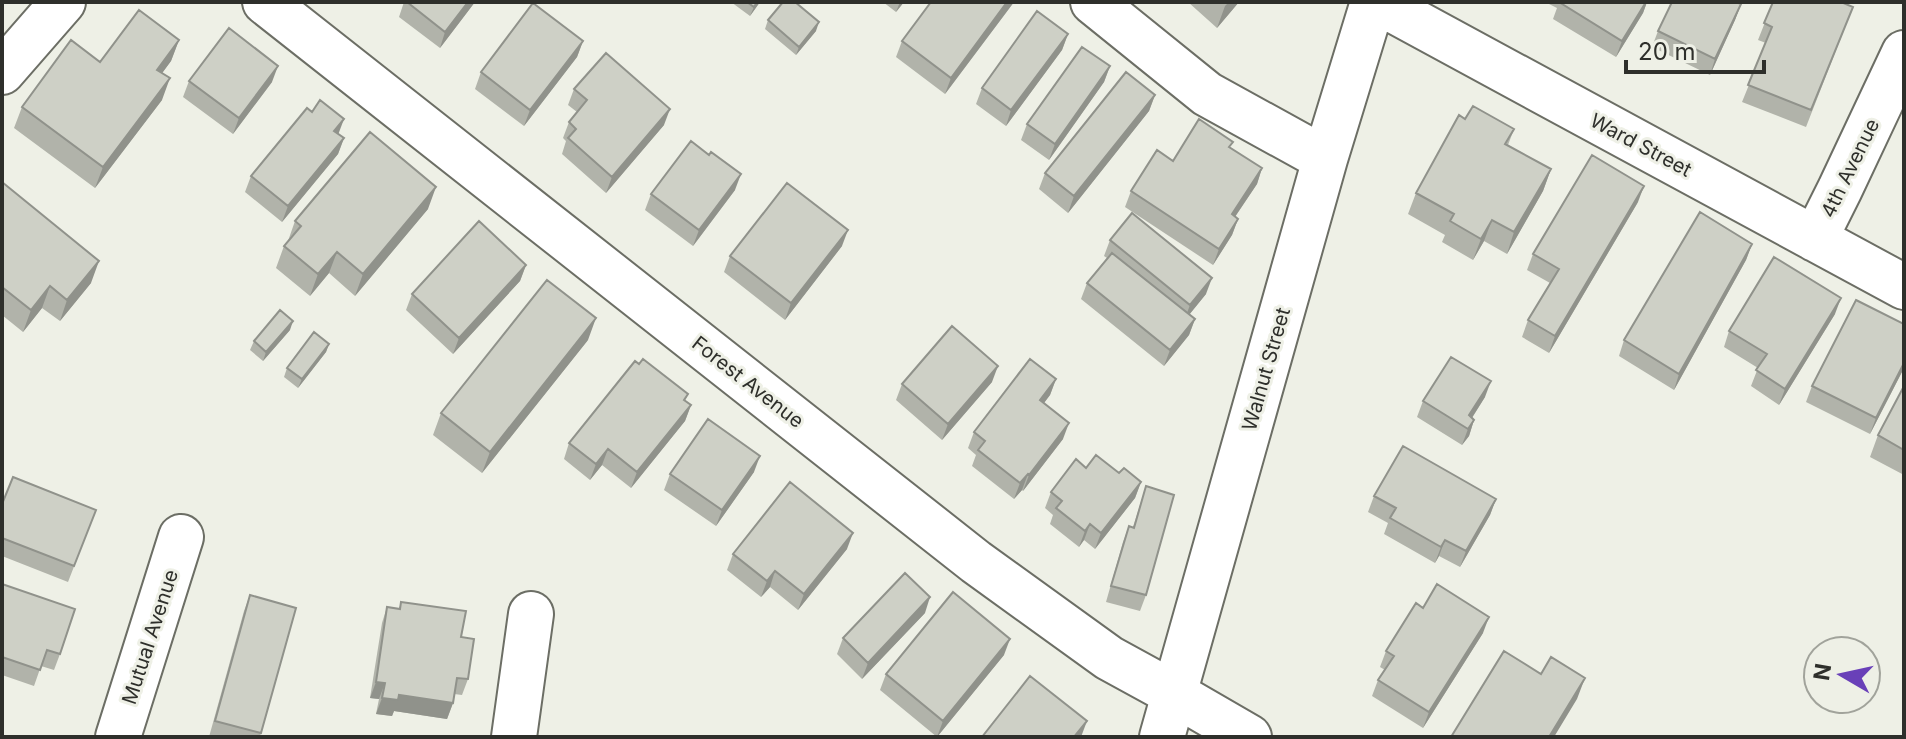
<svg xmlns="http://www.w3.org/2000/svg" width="1906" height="739" viewBox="0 0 1906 739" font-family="Inter,sans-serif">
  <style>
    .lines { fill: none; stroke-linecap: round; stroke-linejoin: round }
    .street-casing { stroke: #6c6e65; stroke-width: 48 }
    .secondary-casing { stroke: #6c6e65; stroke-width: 48 }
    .street { stroke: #fff; stroke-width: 44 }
    .secondary { stroke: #fff; stroke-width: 44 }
    .wall { fill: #b1b3aa }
    .shaded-wall { fill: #90928b }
    .building { fill: #ced0c6; stroke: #90928b; stroke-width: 2 }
    .labels { text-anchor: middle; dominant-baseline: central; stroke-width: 6; stroke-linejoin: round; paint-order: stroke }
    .street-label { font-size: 20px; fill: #2e2f2b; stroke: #eef0e6 }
  </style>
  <rect width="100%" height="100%" fill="#eef0e6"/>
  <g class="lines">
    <g class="street-casing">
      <path id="street" d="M1093,2L1207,94L1325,159
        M1378,2L1904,287
        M2,72L63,2
        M1815,239L1840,189L1904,53
        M118,737L181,537
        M514,737L531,614
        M1162,737L1325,159L1373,2"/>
    </g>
    <g class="secondary-casing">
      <path id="secondary" d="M265,2L976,562L1109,658L1173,693L1249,737"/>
    </g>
    <use href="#street" class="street"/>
    <use href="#secondary" class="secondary"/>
  </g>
  <path class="wall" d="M404,2H475L440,48L399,17Z
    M731,2H760L750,16Z
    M883,2H904L896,12Z
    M1014,2L945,94L896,57L902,41Z
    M1188,2H1239L1217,28Z
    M1550,2H1647L1643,13L1616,57L1553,19L1557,8L1549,4Z
    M1773,2L1853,7L1806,127L1742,102L1766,43L1758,40Z
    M1741,4L1735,20L1710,75L1652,47L1658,31Z
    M768,20L816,31L796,55L765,29Z
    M1068,34L1062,50L1006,126L976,104L982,88Z
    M179,40L171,61L162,73V100L95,188L14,128L22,107L100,62Z
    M583,41L577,57L524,126L475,89L481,72Z
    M1110,66L1104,82L1049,160L1021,140L1027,124Z
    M189,81L272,82L233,134L183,97Z
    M574,89L664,125L606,193L562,154L566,141L563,138L569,122L577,112L568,105Z
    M1155,95L1149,111L1068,213L1039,189L1045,173Z
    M1465,119L1514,129L1508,145L1551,169L1543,191L1507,254L1484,241L1473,260L1442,242L1445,235L1408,214L1416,193Z
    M338,134L344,138L338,154L282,222L245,192L251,176Z
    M1231,148L1262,168L1257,184L1235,217L1238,219L1232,235L1213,265L1125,207L1131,191L1173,161Z
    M709,155L735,190L693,246L645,210L651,194Z
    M2,182L91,283L60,321L42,308L23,332L2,315Z
    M1638,202L1549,353L1522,337L1528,320L1550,283L1527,270L1533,254Z
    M428,209L355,296L329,273L310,296L276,268L284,246L288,241L295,221Z
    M1110,240L1206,294L1189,315L1195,319L1189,335L1164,366L1081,299L1087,283L1107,258L1104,256Z
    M1752,244L1746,260L1674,390L1619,356L1624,340Z
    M842,246L785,320L724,272L730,256Z
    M526,265L520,281L453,354L406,310L412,294Z
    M1835,314L1779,405L1751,386L1758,368L1724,347L1729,331Z
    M1904,324V368L1870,434L1806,402L1812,386Z
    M290,330L263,361L250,350L254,341Z
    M588,340L482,473L433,435L441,413Z
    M329,344L326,352L298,388L284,377L287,368Z
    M1056,379L1050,395L1044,403L1063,439L1023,491L1022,490L1014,499L972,466L976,455L968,448L974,432Z
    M992,382L942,440L896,400L902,384Z
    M1904,386V475L1870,457L1878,435Z
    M688,394L685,401L691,405L685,421L631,488L602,465L590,480L564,459L569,443Z
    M1485,397L1472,418L1474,420L1469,436L1462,445L1417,417L1423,401Z
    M1086,468L1119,473L1141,482L1135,498L1095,549L1084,540L1079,547L1050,524L1053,515L1045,508L1051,492Z
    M754,472L716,526L664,490L670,474Z
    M1146,486V595L1140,611L1106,602L1123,542L1129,526L1133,527Z
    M1374,496L1496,499L1490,515L1460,567L1439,556L1435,563L1384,534L1388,523L1368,512Z
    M2,504L96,510L68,582L2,556Z
    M847,549L798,610L770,587L761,597L727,570L733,554Z
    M2,584L60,654L54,670L41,666L34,686L2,675Z
    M250,595L261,733L260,737H209L244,611Z
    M401,602L461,637L468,679L462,695L454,694L453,703L447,719L394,711L392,716L376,714L379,699L370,698L382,623L387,607L399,609Z
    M1423,608L1483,633L1423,728L1372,696L1378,680L1385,670L1380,667L1386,651Z
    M925,613L862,679L837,654L843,638Z
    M1004,655L937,737L880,690L886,674Z"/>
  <path class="shaded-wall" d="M468,2H475L440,48L445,32Z
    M757,2H760L750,16L754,7Z
    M900,2H904L896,12Z
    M1007,2H1014L945,94L951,78Z
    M1229,2H1239L1217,28L1225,6Z
    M1646,2H1647L1643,13L1616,57L1622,41Z
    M1741,4L1735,20L1710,75L1715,59Z
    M819,22L816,31L796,55L799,47Z
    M1068,34L1062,50L1006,126L1011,110Z
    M179,40L171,61L149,91L157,70Z
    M583,41L577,57L524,126L530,110Z
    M278,66L272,82L233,134L239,118Z
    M1110,66L1104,82L1049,160L1055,144Z
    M170,78L162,100L95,188L103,167Z
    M1155,95L1149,111L1068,213L1074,196Z
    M670,109L664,125L606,193L612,177Z
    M344,119L338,135L334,131Z
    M344,138L338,154L282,222L288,206Z
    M1262,168L1257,184L1226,230L1232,214Z
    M1551,169L1543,191L1507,254L1514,232Z
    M741,174L735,190L693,246L699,230Z
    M1644,186L1638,202L1549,353L1555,336Z
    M436,187L428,209L355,296L363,274Z
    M1238,219L1232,235L1213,265L1219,249Z
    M1492,220L1484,241L1473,260L1481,239Z
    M848,230L842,246L785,320L791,303Z
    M1752,244L1746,260L1674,390L1679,374Z
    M337,252L329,273L310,296L318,274Z
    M99,261L91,283L60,321L67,300Z
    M526,265L520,281L453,354L459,338Z
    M1212,278L1206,294L1184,321L1190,305Z
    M50,286L42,308L23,332L31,310Z
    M1841,298L1835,314L1779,405L1785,389Z
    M596,318L588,340L482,473L490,452Z
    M1195,319L1189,335L1164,366L1170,350Z
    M293,321L290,330L263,361L266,352Z
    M329,344L326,352L298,388L302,379Z
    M1904,363V368L1870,434L1876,418Z
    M998,366L992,382L942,440L948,424Z
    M1056,379L1050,395L1034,416L1040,400Z
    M1491,381L1485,397L1466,427L1469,415Z
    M691,405L685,421L631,488L637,472Z
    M1474,420L1469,436L1462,445L1468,429Z
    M1069,423L1063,439L1023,491L1029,475Z
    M608,449L602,465L590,480L596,464Z
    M760,456L754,472L716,526L722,510Z
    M1028,474L1022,490L1014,499L1020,483Z
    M1141,482L1135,498L1095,549L1101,533Z
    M1496,499L1490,515L1460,567L1466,551Z
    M1090,524L1084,540L1079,547L1085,531Z
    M853,533L847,549L798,610L804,594Z
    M1445,540L1439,556L1435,563L1441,547Z
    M775,571L770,587L761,597L767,581Z
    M930,597L925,613L862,679L868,663Z
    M1489,617L1483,633L1423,728L1429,712Z
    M1010,639L1004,655L937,737L943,721Z
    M1585,678L1577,699L1554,737H1549Z
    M376,682L385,683L379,699L370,698Z
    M399,695L453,703L447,719L394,711L392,716L376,714L382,698Z
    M1087,721L1081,737H1074Z"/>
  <path class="building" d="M407,2H468L445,32Z
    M747,2H757L754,7Z
    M783,2H795L819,22L799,47L768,20Z
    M931,2H1007L951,78L902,41Z
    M1559,2H1646L1622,41Z
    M1672,2H1736L1741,4L1715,59L1658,31Z
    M1773,2H1841L1853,7L1811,110L1748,85L1772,27L1764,23Z
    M533,3L583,41L530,110L481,72Z
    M139,10L179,40L157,70L170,78L103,167L22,107L71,40L100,62Z
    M1037,11L1068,34L1011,110L982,88Z
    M229,28L278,66L239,118L189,81Z
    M1082,47L1110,66L1055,144L1027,124Z
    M606,53L670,109L612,177L568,138L576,129L569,122L587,100L574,89Z
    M1126,72L1155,95L1074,196L1045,173Z
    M320,100L344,119L334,131L344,138L288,206L251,176L307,108L312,112Z
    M1473,106L1514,129L1505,144L1551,169L1514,232L1492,220L1481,239L1450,221L1454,214L1416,193L1459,115L1465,119Z
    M1199,119L1233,142L1229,147L1262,168L1232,214L1238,219L1219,249L1131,191L1157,150L1173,161Z
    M370,132L436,187L363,274L337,252L318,274L284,246L301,226L295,221Z
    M691,141L709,155L711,152L741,174L699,230L651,194Z
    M1592,155L1644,186L1555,336L1528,320L1559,269L1533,254Z
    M2,182L99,261L67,300L50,286L31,310L2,287Z
    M787,183L848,230L791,303L730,256Z
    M1700,212L1752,244L1679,374L1624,340Z
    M1132,213L1212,278L1190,305L1110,240Z
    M479,221L526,265L459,338L412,294Z
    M1112,253L1195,319L1170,350L1087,283Z
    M1774,257L1841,298L1785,389L1756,370L1767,354L1729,331Z
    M547,280L596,318L490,452L441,413Z
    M1856,300L1904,324V363L1876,418L1812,386Z
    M280,310L293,321L266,352L254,341Z
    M952,326L998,366L948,424L902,384Z
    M314,332L329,344L302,379L287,368Z
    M1451,357L1491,381L1469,415L1474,420L1468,429L1423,401Z
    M643,359L688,394L684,400L691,405L637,472L608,449L596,464L569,443L635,361L639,364Z
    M1030,359L1056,379L1040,400L1069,423L1029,475L1028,474L1020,483L978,450L985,441L974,432Z
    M1904,386V450L1878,435Z
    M708,419L760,456L722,510L670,474Z
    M1403,446L1496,499L1466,551L1445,540L1441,547L1390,518L1396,508L1374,496Z
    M1096,455L1119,473L1124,468L1141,482L1101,533L1090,524L1085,531L1056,508L1062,501L1051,492L1076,459L1086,468Z
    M13,477L96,510L74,566L2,538V504Z
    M790,482L853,533L804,594L775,571L767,581L733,554Z
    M1146,486L1174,495L1146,595L1111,586L1129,526L1134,528Z
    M905,573L930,597L868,663L843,638Z
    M2,584L75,609L60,654L47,650L40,670L2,657Z
    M1437,584L1489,617L1429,712L1378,680L1394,656L1386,651L1416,603L1423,608Z
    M953,592L1010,639L943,721L886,674Z
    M250,595L296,608L261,733L215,721Z
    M401,602L466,611L461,637L474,639L468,679L457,678L453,703L399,695L398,700L382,698L385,683L376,682L387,607L400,609Z
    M1504,651L1541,674L1551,657L1585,678L1549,737H1451Z
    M1030,676L1087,721L1074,737H982Z"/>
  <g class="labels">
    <g class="street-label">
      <text transform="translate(1641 145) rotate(28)">Ward Street</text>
      <text transform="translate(1850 168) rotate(-64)">4th Avenue</text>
      <text transform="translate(1266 369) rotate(-74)">Walnut Street</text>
      <text transform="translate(748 382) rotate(38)">Forest Avenue</text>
      <text transform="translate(150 637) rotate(-72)">Mutual Avenue</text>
    </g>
  </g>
  <rect width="1906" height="739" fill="none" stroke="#2e2f2b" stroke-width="8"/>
  <g transform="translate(1842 675) rotate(279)"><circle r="38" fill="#eef0e6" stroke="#a1a39b" stroke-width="2"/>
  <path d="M0-6L14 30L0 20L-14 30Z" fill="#6940b8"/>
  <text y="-12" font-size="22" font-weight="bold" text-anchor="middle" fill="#2e2f2b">N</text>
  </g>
  <path d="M1626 60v12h138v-12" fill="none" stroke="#2e2f2b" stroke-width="4"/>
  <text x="1638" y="60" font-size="24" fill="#2e2f2b" stroke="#eef0e6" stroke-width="6" paint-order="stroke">20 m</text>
</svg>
